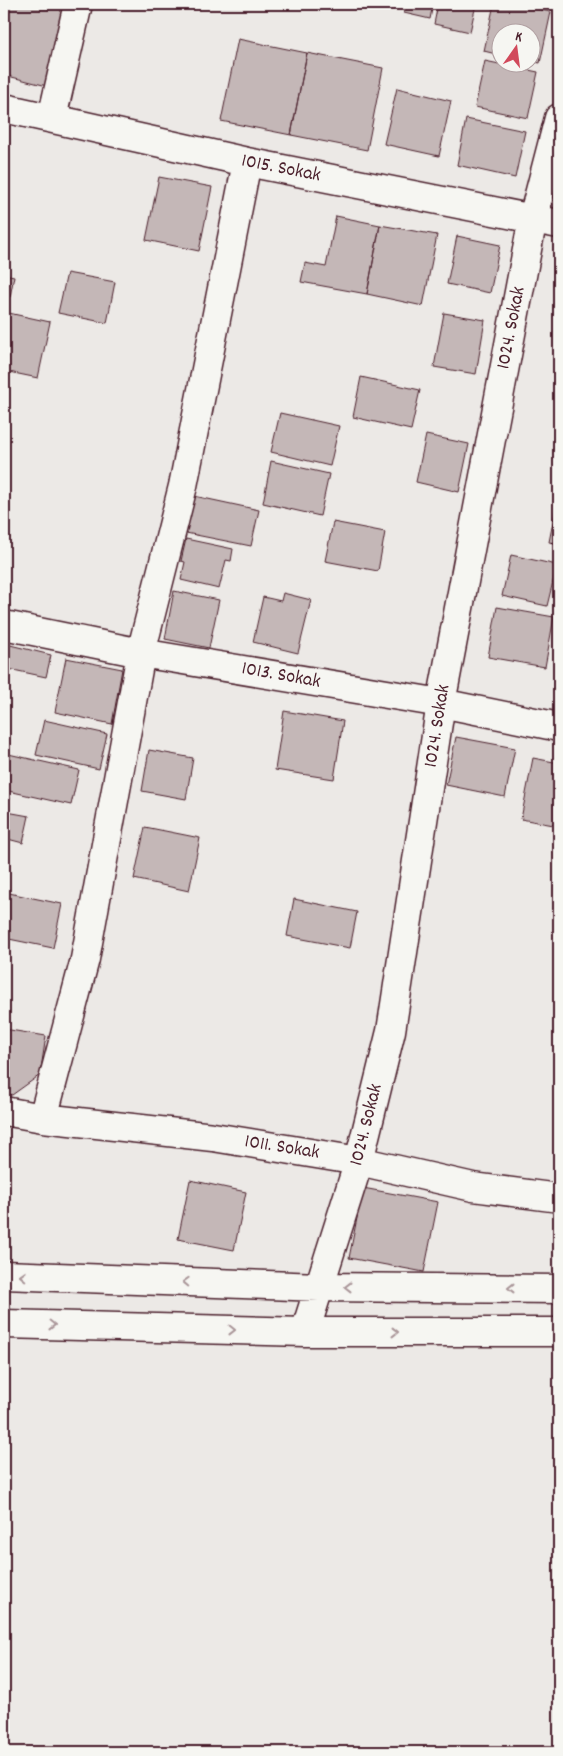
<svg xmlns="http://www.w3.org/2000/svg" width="563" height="1756" viewBox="0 0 563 1756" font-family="Dekko,sans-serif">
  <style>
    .building { fill: #c4b7b7; stroke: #4a1f2b }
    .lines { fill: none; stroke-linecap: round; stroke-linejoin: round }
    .minor-casing { stroke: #4a1f2b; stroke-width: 31 }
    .minor { stroke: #f6f6f2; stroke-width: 28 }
    .oneway { stroke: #a99598 }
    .labels { text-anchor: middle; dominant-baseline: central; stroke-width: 4.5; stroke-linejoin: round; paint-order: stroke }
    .street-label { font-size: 20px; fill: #4a1f2b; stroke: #f6f6f2 }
  </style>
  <rect width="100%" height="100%" fill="#ece9e6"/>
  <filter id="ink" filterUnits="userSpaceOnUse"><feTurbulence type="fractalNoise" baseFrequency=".02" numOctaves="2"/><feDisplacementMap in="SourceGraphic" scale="10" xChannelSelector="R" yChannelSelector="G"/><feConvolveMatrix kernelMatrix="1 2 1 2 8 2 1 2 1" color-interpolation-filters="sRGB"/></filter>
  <g filter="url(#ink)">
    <path class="building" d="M4,4H66L47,86L4,75Z
      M406,4H433L430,19L404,13Z
      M438,4H476L470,32L434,24Z
      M494,4H513L551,12L540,63L530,61V32H500V55L484,51Z
      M238,39L307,53L291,135L221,121Z
      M307,53L383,68L367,150L291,135Z
      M485,61L538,72L528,118L475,107Z
      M397,88L451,101L439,156L384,144Z
      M466,119L525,131L515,178L457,165Z
      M159,177L212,187L199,251L146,240Z
      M336,216L380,225L367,294L301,282L305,263L326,267Z
      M380,225L437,235L423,306L367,294Z
      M457,236L500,245L490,293L447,284Z
      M67,273L115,282L107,323L58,313Z
      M4,274L14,276L10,297L4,296Z
      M4,312L50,322L38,378L4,371Z
      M444,313L485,320L476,374L434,367Z
      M361,377L420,390L411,430L353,417Z
      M280,413L339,426L330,466L271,452Z
      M426,435L469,444L459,492L416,482Z
      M271,461L329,474L320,516L263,503Z
      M559,492V544L549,542Z
      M194,496L259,510L251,546L186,533Z
      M333,522L385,532L378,571L325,561Z
      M186,539L233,549L231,561L226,560L219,589L181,580L185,562L181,561Z
      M511,555L557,565L547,606L502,596Z
      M174,591L219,600L209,648L165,639Z
      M283,593L311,600L298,653L253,642L263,597L281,601Z
      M497,607L554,617L545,667L488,657Z
      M6,644L51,655L46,677L4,668V654Z
      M66,658L122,669L112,724L55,712Z
      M284,711L343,721L334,779L275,770Z
      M44,720L107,734L99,769L36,755Z
      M456,737L515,748L505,797L446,785Z
      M149,750L193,758L186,799L142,791Z
      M4,753L79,770L71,805L4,790Z
      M533,758L559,763V826L521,819Z
      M4,797L10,798L7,812L29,816L23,843L4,838Z
      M145,827L200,838L189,891L134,879Z
      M4,892L62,904L53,948L4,938Z
      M294,899L357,912L350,948L287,936Z
      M4,1029L46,1036L40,1075L12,1095L4,1093Z
      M190,1180L246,1192L234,1250L178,1239Z
      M363,1188L438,1202L424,1272L349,1258Z"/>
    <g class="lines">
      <g class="minor-casing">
        <path id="minor" d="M4,108L247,162L559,224
          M52,118L78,4
          M4,625L141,653L441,703L559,727
          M4,1111L43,1118L213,1137L359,1161L473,1187L559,1198
          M43,1118L85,959L141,653L183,486L247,162
          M4,1275L319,1287L559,1289
          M4,1324L305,1332H559
          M305,1332L359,1161L391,1031L441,703L533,218L559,118"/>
      </g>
      <use href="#minor" class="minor"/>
    </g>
    <defs><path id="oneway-chevron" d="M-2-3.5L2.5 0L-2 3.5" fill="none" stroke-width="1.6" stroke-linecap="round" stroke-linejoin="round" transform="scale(1.25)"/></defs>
    <g class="oneway">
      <use href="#oneway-chevron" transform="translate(23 1276) rotate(-178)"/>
      <use href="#oneway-chevron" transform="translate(186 1282) rotate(-178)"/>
      <use href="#oneway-chevron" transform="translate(348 1287) rotate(-180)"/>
      <use href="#oneway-chevron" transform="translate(511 1288) rotate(-180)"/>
      <use href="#oneway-chevron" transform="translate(52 1325) rotate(1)"/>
      <use href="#oneway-chevron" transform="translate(232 1330) rotate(1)"/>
      <use href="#oneway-chevron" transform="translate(395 1332)"/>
    </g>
  </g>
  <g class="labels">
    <g class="street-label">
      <text transform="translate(281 169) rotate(11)">1015. Sokak</text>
      <text transform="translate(512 328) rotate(-79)">1024. Sokak</text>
      <text transform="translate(281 676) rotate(10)">1013. Sokak</text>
      <text transform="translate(438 726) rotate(-81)">1024. Sokak</text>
      <text transform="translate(367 1125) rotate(-76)">1024. Sokak</text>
      <text transform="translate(282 1148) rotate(9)">1011. Sokak</text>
    </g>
  </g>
  <rect width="563" height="1756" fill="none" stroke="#f6f6f2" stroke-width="20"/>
  <rect x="10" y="10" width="543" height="1736" fill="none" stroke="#4a1f2b" stroke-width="2" filter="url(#ink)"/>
  <g transform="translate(516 48) rotate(14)"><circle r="24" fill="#f6f6f2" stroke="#b1a0a2"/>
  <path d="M0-4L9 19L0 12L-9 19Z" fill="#d1495b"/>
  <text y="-8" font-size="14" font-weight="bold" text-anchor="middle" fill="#4a1f2b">K</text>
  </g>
</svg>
